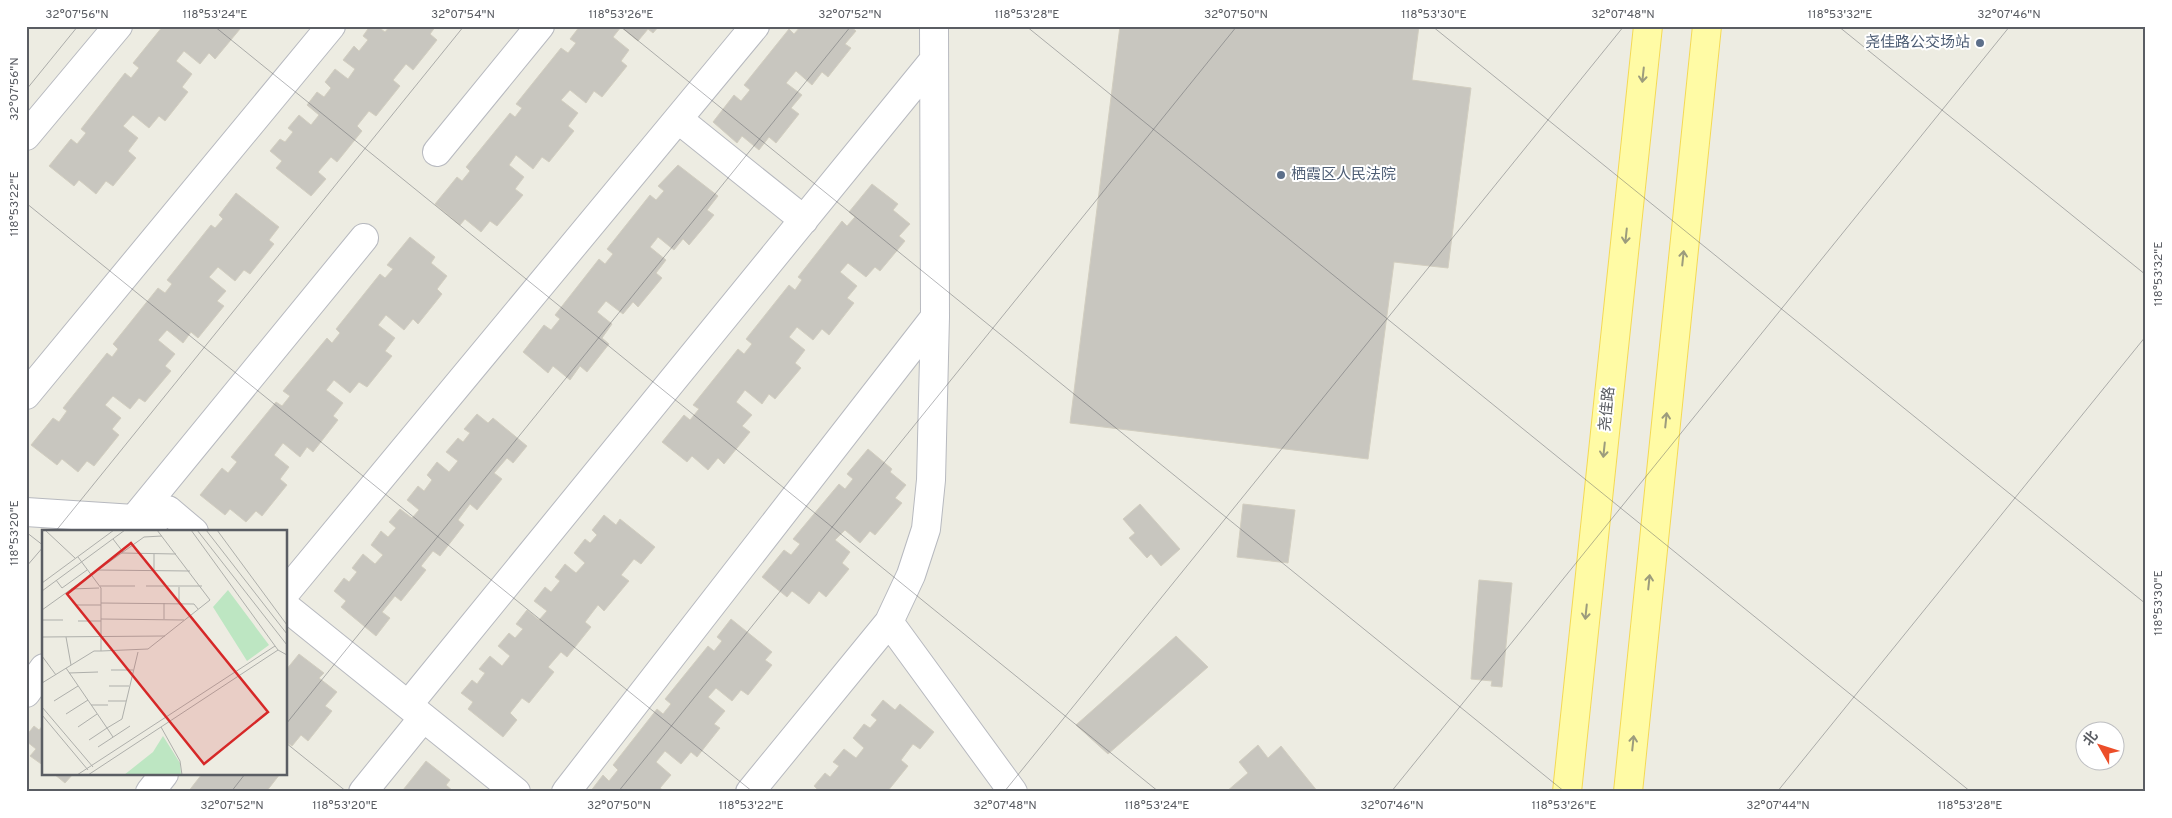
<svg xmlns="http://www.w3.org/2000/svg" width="2172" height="818" viewBox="0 0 2172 818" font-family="Overpass,'Noto Sans SC',sans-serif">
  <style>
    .building { fill: #c8c6bf; stroke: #d2cec0 }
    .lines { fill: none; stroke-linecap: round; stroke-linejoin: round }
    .minor-casing { stroke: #b7b9bf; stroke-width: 30 }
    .major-casing { stroke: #f4d954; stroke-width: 30 }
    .minor { stroke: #fff; stroke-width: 28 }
    .major { stroke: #fffba5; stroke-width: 28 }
    .oneway { stroke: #9c9c7d }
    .ticks { fill: none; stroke: #5a5d63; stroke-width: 1; stroke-opacity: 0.45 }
    .service-dot { fill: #5c6f8a; stroke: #fff; stroke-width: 2 }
    .labels { text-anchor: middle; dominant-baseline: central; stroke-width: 4; stroke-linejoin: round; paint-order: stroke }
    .service-label { font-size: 15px; fill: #4e5e75; stroke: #fff; text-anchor: end }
    .street-label { font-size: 15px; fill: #5a5d63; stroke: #fff }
    .inset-road { fill: none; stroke: #aeafab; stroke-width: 1 }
    .view { fill: #d62828; fill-opacity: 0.15; stroke: #d62828; stroke-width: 2.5 }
    .inset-edge { fill: none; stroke: #5a5d63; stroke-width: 2.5 }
    .neatline { fill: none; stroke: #5a5d63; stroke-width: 2 }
    .ticks-label { font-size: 12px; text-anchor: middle; fill: #5a5d63 }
  </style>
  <rect width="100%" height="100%" fill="#edece2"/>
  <path class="building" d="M163,26H236L240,29L215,59L209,53L200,64L184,51L176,61L192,74L182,87L188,92L165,121L159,116L149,128L133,115L123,126L138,138L128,151L136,158L113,186L106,181L96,194L79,180L74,186L49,166L71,139L77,144L86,133L81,129L125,73L131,78L139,68L133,63Z
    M370,26H377L385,32L390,26H436L430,34L437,40L413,70L406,64L393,80L400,86L376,116L369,111L357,126L362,131L337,162L331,157L318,172L326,179L311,196L276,168L282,161L270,151L280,139L285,142L293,132L288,128L299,115L311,125L319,115L307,105L317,92L324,97L331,88L325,82L335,69L348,79L355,69L343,60L354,46L359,51L368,40L363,36Z
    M580,26H659L653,33L648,29L638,41L621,27L613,37L629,50L621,61L627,66L602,97L594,91L586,103L570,90L561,100L578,113L568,126L574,131L549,162L542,157L533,169L516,155L509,165L524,177L515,189L523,195L497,226L490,221L481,232L465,219L460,225L435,204L457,177L462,181L470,171L466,167L510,113L515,117L522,108L516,104L561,48L568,53L576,43L570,39Z
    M801,26H850L856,31L845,44L851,48L828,77L822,72L812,85L796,71L786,83L802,95L791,108L799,114L776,143L769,137L759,150L742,136L737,143L713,122L734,95L741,101L750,90L744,85L789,29L794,34Z
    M1120,26H1419L1412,80L1471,88L1448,268L1394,262L1368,459L1070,423Z
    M678,165L718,196L707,210L714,215L689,245L683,239L674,250L658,237L650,247L666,260L656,273L662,278L638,307L633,302L623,314L606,301L597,312L612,324L602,338L609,344L587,372L580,366L570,380L553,366L548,373L523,352L544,325L551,330L560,319L555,315L599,259L605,264L613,254L607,249L650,195L656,200L664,191L658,186Z
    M872,184L898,204L893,210L910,224L899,236L905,241L880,271L875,267L866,277L848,263L840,272L857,286L847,298L854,303L829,335L822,329L813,340L797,327L789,337L805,350L795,363L801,368L775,399L769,394L762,404L745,390L736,402L752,415L742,426L750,432L724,464L718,458L708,470L692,456L687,462L662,442L684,415L690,420L699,409L693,405L738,349L744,354L752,344L746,339L789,285L795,290L802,280L798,277L842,221L847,226L855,217L849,212Z
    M236,193L279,227L269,240L274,244L250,274L244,270L235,281L218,267L209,277L226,291L217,301L224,306L198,338L191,332L183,343L167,330L158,340L175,354L165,366L171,371L145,402L139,398L130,409L113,396L105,405L121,418L112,429L119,435L94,466L87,461L78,472L62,459L57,465L31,445L53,418L59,422L67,411L63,408L107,353L112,357L118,349L113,344L158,288L165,293L172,284L167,280L211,225L215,228L223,219L219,215Z
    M410,237L435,257L431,263L447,276L437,289L442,294L418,324L413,319L404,330L386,315L378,325L395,338L385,351L392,356L367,387L359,382L350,393L334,380L326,390L343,403L333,416L338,420L313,452L307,447L300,457L283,443L274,455L289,467L280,479L287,485L262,516L256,511L246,522L230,509L225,515L200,495L222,468L228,473L237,462L231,457L276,402L282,406L290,396L283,391L327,338L332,343L340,333L336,329L380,274L385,278L393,269L387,265Z
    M477,414L488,423L493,418L527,446L513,463L507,458L494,473L502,479L477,510L470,504L458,520L464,525L440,556L433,551L421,566L426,570L401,601L395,596L382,612L390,618L376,636L341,607L346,601L334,591L344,578L349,582L357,572L352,568L363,554L375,564L383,555L371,545L381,531L388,537L396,528L389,522L400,509L412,518L419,510L407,500L418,486L424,491L432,480L427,475L437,462L449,472L458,461L446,452L458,438L463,442L470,433L464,429Z
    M868,449L892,469L890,472L906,485L895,498L902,503L875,535L870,531L860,543L845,530L835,540L850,552L842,563L849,569L826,597L819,591L809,604L792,591L787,597L762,577L784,550L791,555L800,544L793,539L839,484L845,489L853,479L847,474Z
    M1140,504L1180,549L1161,566L1151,554L1147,558L1129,538L1135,533L1123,519Z
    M1243,504L1295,510L1288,563L1237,557Z
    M604,515L616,525L620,519L655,547L641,564L634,559L621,575L629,581L604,611L598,605L585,622L591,627L567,657L561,652L548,667L554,672L529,703L522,698L510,713L517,720L503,737L468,709L473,702L461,693L472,680L477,684L485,673L479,669L490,656L502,666L510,656L498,646L509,633L515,638L523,629L516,624L527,610L539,620L547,611L534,601L545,587L551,592L560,581L555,577L565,564L576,573L585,563L574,553L585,539L590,543L597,535L592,530Z
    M1479,580L1512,583L1502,687L1491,686L1492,681L1471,679Z
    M731,619L772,652L765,660L772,665L748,695L741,690L732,701L716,688L708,697L725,711L714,724L720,728L697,757L691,752L681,764L665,751L656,762L671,775L660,788L665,792H590L603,775L609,781L618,770L613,765L657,709L663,714L671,704L665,699L708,646L714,651L722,641L717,637Z
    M1176,636L1208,667L1108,754L1076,725Z
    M299,654L324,673L319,678L337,692L325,706L332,711L308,741L301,735L292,746L286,742V670Z
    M883,700L895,710L900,704L934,732L920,749L913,744L901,760L908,766L887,792H820L814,786L825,773L830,777L839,766L833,762L844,749L856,758L864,748L853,738L864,724L870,728L877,720L871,715Z
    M44,724V766L30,756L36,749L26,741V736L34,726L39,730Z
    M1258,745L1268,758L1281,746L1318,792H1226L1248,773L1239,762Z
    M426,761L450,780L446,785L454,792H406L403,790Z
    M54,774H73L65,783Z
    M202,774H280L266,792H188Z"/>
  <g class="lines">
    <g class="minor-casing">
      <path id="minor" d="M678,119L804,220
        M26,136L118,26
        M437,152L540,26
        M26,395L331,26
        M26,512L134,519L146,527L168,510L194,532
        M134,519L364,238
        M286,592L755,26
        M286,607L516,792
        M889,622L1013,792
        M26,693L44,668
        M408,705L933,61
        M150,792L164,774
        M363,792L423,718
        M566,792L935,317
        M750,792L889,622L911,575L926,529L931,480L935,317L934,26"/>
    </g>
    <g class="major-casing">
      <path id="major" d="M1567,792L1648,26
        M1628,792L1707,26"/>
    </g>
    <use href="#minor" class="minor"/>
    <use href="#major" class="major"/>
  </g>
  <defs><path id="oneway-shaft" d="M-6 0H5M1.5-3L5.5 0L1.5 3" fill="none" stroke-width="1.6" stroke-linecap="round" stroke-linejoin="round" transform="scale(1.25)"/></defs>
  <g class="oneway">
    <use href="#oneway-shaft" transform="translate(1643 75) rotate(96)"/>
    <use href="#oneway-shaft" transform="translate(1626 236) rotate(96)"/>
    <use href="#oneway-shaft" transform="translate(1683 258) rotate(-84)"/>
    <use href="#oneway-shaft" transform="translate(1666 420) rotate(-84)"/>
    <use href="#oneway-shaft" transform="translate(1604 450) rotate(96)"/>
    <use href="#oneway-shaft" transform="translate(1649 582) rotate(-84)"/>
    <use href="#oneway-shaft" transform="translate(1586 612) rotate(96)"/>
    <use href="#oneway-shaft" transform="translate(1633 743) rotate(-84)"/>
  </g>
  <path class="ticks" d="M214,26L1159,792M620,26L1565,792M1026,26L1971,792M1432,26L2146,604M1838,26L2146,275M26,90L78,26M26,203L753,792M26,532L44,546M55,532L464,26M26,567L44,546M286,724L851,26M286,743L347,792M231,792L245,774M618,792L1237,26M1004,792L1624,26M1391,792L2010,26M1777,792L2146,336"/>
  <g class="service-dot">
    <circle cx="1980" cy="43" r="5"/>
    <circle cx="1281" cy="175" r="5"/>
  </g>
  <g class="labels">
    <g class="service-label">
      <text x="1970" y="43">尧佳路公交场站</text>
      <text x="1291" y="175" text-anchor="start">栖霞区人民法院</text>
    </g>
    <g class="street-label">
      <text transform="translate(1608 409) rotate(-84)">尧佳路</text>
    </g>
  </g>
  <g transform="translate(42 530)">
    <rect width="245" height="245" fill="#edece2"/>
    <path d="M186,60L227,115L205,131L171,77ZM121,206L138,233L139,245H82L111,222Z" fill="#bde6c2"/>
    <path class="inset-road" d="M3,0L33,28M149,0L236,120L245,125M155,0L245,115M164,0L245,104M175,0L245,95M71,9L81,22M79,23L134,24M56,40L148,41M112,40V24M14,50L20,58L45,40M0,53L72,0M58,56H93M104,56H160M137,57V73M29,59L57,58M0,61L83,0M59,73L152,74L156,79M122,73V89M34,75H59M0,80L102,7L120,6M59,89L142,90M0,90H21M36,91H59M1,107L123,106M24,107L29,135M59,121L106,119L168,70L115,0M0,126L14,145M24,138L65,198L80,189L96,122M69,140H91M27,143L56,142M0,153L52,121H59V58L36,27M67,156H87M12,171L36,156M66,171H84M49,175H66M0,177L51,237M24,184L46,170M0,185L46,240M36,197L55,184M119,197L138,231L140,245M47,210L65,198L71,207M56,217L88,196M35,245L233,116M46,245L236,120"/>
    <path class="view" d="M89,13L226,182L162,234L25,64Z"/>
    <rect width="245" height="245" class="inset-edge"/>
  </g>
  <rect width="2172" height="818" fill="none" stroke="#ffffff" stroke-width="55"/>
  <g transform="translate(2100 746) rotate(309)"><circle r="24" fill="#ffffff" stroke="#bdbec1"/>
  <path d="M0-4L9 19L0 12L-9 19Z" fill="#ec4e29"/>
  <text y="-8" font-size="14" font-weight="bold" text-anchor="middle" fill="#5a5d63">北</text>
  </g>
  <rect x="28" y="28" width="2116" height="762" class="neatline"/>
  <g class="ticks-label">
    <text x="77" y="18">32°07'56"N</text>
    <text x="215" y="18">118°53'24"E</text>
    <text x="463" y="18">32°07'54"N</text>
    <text x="621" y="18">118°53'26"E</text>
    <text x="850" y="18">32°07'52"N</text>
    <text x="1027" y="18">118°53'28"E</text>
    <text x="1236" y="18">32°07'50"N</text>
    <text x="1434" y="18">118°53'30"E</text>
    <text x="1623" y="18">32°07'48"N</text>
    <text x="1840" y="18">118°53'32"E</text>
    <text x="2009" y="18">32°07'46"N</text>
    <text transform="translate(14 89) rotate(-90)" y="4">32°07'56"N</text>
    <text transform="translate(14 204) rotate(-90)" y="4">118°53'22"E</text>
    <text transform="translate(2158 274) rotate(-90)" y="4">118°53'32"E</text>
    <text transform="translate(14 533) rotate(-90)" y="4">118°53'20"E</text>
    <text transform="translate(2158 603) rotate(-90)" y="4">118°53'30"E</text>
    <text x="232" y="809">32°07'52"N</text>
    <text x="345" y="809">118°53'20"E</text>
    <text x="619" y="809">32°07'50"N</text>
    <text x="751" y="809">118°53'22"E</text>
    <text x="1005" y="809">32°07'48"N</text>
    <text x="1157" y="809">118°53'24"E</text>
    <text x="1392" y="809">32°07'46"N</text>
    <text x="1564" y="809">118°53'26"E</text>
    <text x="1778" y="809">32°07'44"N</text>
    <text x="1970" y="809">118°53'28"E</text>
  </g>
</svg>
